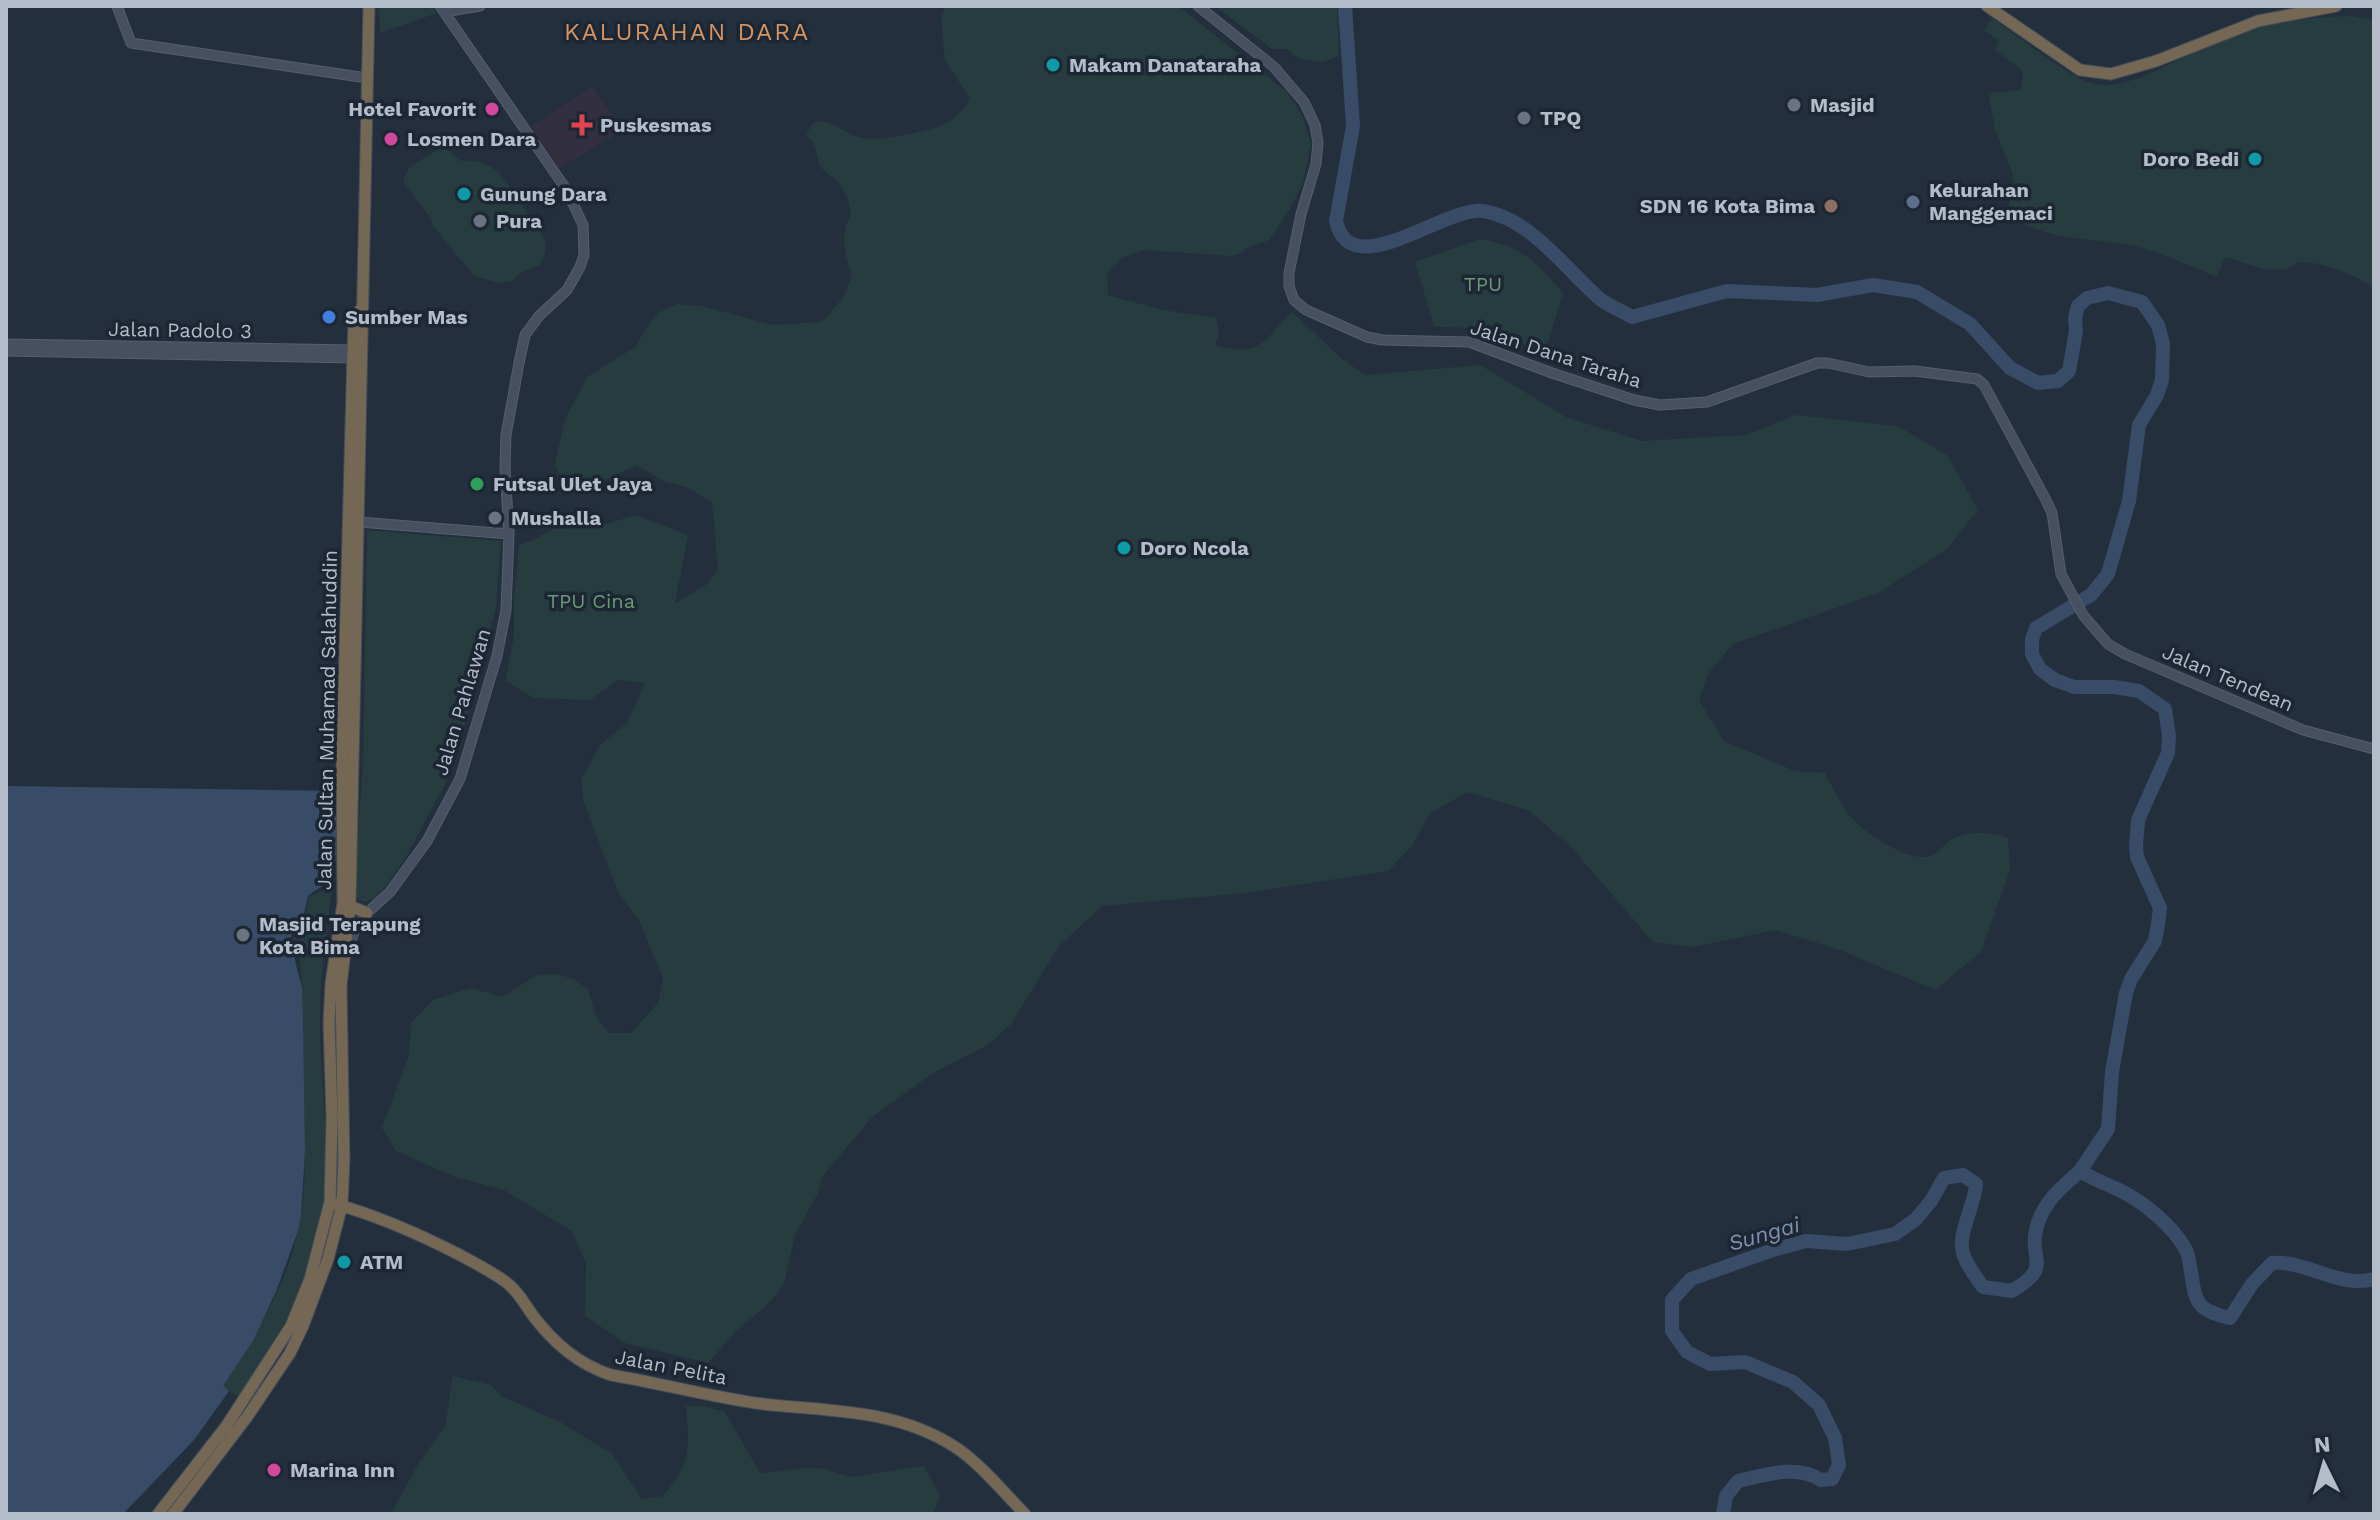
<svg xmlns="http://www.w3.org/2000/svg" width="2380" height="1520" viewBox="0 0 2380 1520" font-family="'Work Sans',sans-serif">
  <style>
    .medical { fill: #32303f }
    .green { fill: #263c3f }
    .water { fill: #394c67 }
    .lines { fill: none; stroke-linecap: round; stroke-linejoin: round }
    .river { stroke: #394c67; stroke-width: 14 }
    .secondary-casing { stroke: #565f6c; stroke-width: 11 }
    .highway-casing { stroke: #434c59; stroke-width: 13 }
    .secondary { stroke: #465061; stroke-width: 9 }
    .highway { stroke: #746855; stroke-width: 11 }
    .culture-dot { fill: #0f9aa8; stroke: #1d2633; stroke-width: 3 }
    .worship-dot { fill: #6b7280; stroke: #1d2633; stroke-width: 3 }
    .hotel-dot { fill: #d1479c; stroke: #1d2633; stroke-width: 3 }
    .health-dot { fill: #e0444e; stroke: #1d2633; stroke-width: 3 }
    .service-dot { fill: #5c6f8a; stroke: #1d2633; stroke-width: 3 }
    .education-dot { fill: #8d6e63; stroke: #1d2633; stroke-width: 3 }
    .shop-dot { fill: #3f7fe0; stroke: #1d2633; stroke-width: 3 }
    .leisure-dot { fill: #2e9e5b; stroke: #1d2633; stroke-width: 3 }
    .labels { text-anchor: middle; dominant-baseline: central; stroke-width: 7; stroke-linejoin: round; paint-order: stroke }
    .poi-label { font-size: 20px; font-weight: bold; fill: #b4bcc9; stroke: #1d2633; text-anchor: start }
    .park-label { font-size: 20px; fill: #6b9a76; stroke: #1d2633 }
    .street-label { font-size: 20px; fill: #b4bcc9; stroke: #1d2633 }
    .water-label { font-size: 22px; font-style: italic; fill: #7c92b1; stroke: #1d2633 }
    .quarter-label { font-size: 24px; letter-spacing: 2px; fill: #d59563; stroke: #1d2633 }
  </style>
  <rect width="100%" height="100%" fill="#242f3e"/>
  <path class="medical" d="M593,86L622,131L559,168L531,126Z"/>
  <path class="green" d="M379,6H432L437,13L380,33Z
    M945,6H1178L1287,92L1303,117L1311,144L1303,183L1289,211L1269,240L1249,247L1239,254L1229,256L1144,250L1124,257L1107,273L1108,295L1163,310L1216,318L1219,333L1215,345C1260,358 1263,341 1292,312L1341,358L1365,375L1480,365L1566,417L1642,441L1746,435L1795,415L1898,426L1948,456L1978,510L1947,549L1878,593L1733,644L1708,674L1699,700L1724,741L1795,771L1825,773C1833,787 1840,804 1850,816C1865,833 1908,863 1930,856C1939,853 1945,842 1954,838C1971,830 1992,832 2008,838L2010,870L1981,952L1935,990L1840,950L1776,930L1693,947L1653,942L1571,847L1530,811L1468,792L1430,813L1412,846L1388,871L1245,893L1102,906L1059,946L1011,1024L988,1045L933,1073L872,1117L822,1177L818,1193L795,1235L784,1284L768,1304L736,1331L708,1363L625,1343L585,1316L586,1264L572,1231L504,1190L458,1178L396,1151L382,1128L409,1055L411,1023L433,1000L471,988L502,997L537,975L555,974L574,979L588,990L596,1016L609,1033H631L658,1003L663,978L639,921L619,894L584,803L581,779L601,744L627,723L645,683L617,680L590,700L534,698L505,681L514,636V598L519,545L534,540L572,517L607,524L635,515L688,535L675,604L707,584L718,569L712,502L686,487L665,482L637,465L589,487L565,489L555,464L565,419L587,377L635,347L649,324L660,312L677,304L702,306L772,325L820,322L828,316L844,296L852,275C844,252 840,236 851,214L847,196L838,182L820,167L814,144L806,134L814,122C832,119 844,134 861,138C878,142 933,131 948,122C958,116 964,108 970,99L945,60L941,18Z
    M1215,6H1337L1339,56L1323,62L1300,59L1286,49H1272Z
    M2353,16L2374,20V288C2352,273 2324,262 2297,262C2279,280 2246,262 2225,257L2217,277C2192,267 2167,255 2142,248C2109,238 2026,242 2008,209L2014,187L2012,172L1995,130L1988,93L2021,90L2023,71L1995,50L1998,40L1984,30L1992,18C2015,34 2071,79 2095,84C2134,92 2195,47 2232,34C2270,21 2313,17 2353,16Z
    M439,149L448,150L461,161C495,157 505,181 522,205C530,217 542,228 545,242C547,251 543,259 539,266L520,273L512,281L499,283L474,276L433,226L430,217L403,181L409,167Z
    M1480,239C1522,245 1537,263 1563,293L1544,355C1525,345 1506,333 1485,329C1469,326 1451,329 1434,326L1415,262Z
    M367,530L501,541L496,606L474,696L447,781L407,855L386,886L373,899L365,902L359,900L353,893L363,766Z
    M332,886C328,926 321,968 320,1008C319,1061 327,1114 326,1167C326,1256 288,1326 239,1397L222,1387C254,1338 287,1285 299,1227C307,1186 305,1141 304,1099C303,1052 303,1005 300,958L292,950V939L302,929L309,897Z
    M453,1376L491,1385L501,1396L562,1423L612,1454L642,1499L663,1496C691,1463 690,1448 686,1406H702L725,1412L760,1473L804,1468L826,1469L850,1477L924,1466L940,1496L933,1514H391L418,1464L445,1427Z"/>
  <path class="water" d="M6,786L336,791C335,810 341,867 329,881C323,887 314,890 308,896L302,922L292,933L290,941L302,988L303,1022L305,1151L301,1215L298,1231L277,1289L254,1339L223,1386L229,1391L194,1440L123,1514H6Z"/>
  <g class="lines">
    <path class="river" d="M1345,6L1353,126L1336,221C1351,286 1444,206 1483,211C1531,218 1566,270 1600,299C1609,306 1622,311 1632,317L1727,291L1817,295L1873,285L1917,292L1970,324L2010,368L2038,383L2058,381L2069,371L2076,331L2075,318L2078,306L2087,298L2108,293L2142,302L2158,325L2163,344L2162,380L2157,395L2139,425L2129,501L2108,574L2091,595L2036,628L2032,639V654L2040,669L2055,680L2074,687H2114L2139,691L2165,709L2169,736L2168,753L2138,820L2136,846L2137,857L2160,908L2158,924L2155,941L2131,979L2126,993L2112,1072L2108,1129L2080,1171C2094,1180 2110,1185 2125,1193C2147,1205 2172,1226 2185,1248C2188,1253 2189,1260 2190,1266C2196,1301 2193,1309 2230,1318L2252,1284L2272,1263C2307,1260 2340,1289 2374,1279
      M1723,1514L1726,1496L1738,1481C1765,1475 1796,1464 1821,1480L1832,1479L1839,1465L1835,1438L1819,1405L1793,1382L1745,1362L1710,1364L1687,1352L1672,1331V1300L1691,1279L1773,1250L1806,1241L1847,1244L1895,1234L1916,1219L1931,1201L1944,1178L1963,1175L1976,1184C1975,1205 1957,1234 1963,1253C1966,1265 1976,1277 1983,1287L2012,1291C2055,1265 2027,1261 2037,1226C2044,1201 2061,1188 2080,1171"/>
    <g class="secondary-casing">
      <path id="secondary" d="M117,6L131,43L367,78
        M1198,6L1274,67L1304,102L1315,125L1318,143L1316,164L1301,214L1289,273V286L1294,300L1306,310L1367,337L1382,340L1469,342L1552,373L1634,400L1660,405L1707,402L1817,363H1828L1869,372L1915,371L1977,379L1984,385L2046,500L2052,513L2061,574L2083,615L2108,644L2125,654L2303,730L2374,749
        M444,12L480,6
        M6,344L353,350
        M6,351L353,358
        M359,522L509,534
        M349,947L354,932L367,913L390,892L427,841L460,779L497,656L506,610L509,534L505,467L506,435L519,363L525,335L539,316L567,290L580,267L584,255L583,225L566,189L440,6"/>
    </g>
    <g class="highway-casing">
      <path id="highway" d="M1987,6L2080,70L2111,74L2156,61L2258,21L2336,6
        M343,903L367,913
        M335,1204C379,1216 419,1234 460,1255C476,1264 493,1272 507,1283C519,1292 525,1305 534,1317C555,1344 578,1364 611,1375C659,1383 707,1396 755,1403C823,1412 894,1407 955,1447C980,1463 1004,1493 1025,1514
        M158,1514L227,1425L291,1326L310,1279L330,1202L332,1118L329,1023L331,983L343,903L342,759L353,350L354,323L360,310
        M173,1514L247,1417L290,1353L303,1326L328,1259L342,1205L344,1160L341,986L350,906L369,6"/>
    </g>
    <use href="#secondary" class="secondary"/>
    <use href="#highway" class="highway"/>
  </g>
  <g class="culture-dot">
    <circle cx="1053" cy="65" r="8"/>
    <circle cx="2255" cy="159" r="8"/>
    <circle cx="464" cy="194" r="8"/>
    <circle cx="1124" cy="548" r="8"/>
    <circle cx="344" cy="1262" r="8"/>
  </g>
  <g class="worship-dot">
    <circle cx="1794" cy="105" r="8"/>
    <circle cx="1524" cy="118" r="8"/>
    <circle cx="480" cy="221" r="8"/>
    <circle cx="495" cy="518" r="8"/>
    <circle cx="243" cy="935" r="8"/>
  </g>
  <g class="hotel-dot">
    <circle cx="492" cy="109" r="8"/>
    <circle cx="391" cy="139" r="8"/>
    <circle cx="274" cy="1470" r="8"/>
  </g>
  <path class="health-dot" d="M578 113h8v8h8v8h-8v8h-8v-8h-8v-8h8z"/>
  <circle class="service-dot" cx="1913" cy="202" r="8"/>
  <circle class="education-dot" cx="1831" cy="206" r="8"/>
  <circle class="shop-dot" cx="329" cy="317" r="8"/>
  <circle class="leisure-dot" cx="477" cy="484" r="8"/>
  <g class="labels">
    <g class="poi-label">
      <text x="1069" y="65">Makam Danataraha</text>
      <text x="1810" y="105">Masjid</text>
      <text x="476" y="109" text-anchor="end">Hotel Favorit</text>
      <text x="1540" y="118">TPQ</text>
      <text x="600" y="125">Puskesmas</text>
      <text x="407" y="139">Losmen Dara</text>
      <text x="2239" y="159" text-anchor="end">Doro Bedi</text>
      <text x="1929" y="190">Kelurahan<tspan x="1929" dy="23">Manggemaci</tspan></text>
      <text x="480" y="194">Gunung Dara</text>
      <text x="1815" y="206" text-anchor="end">SDN 16 Kota Bima</text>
      <text x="496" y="221">Pura</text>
      <text x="345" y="317">Sumber Mas</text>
      <text x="493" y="484">Futsal Ulet Jaya</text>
      <text x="511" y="518">Mushalla</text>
      <text x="1140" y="548">Doro Ncola</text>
      <text x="259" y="924">Masjid Terapung<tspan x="259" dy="23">Kota Bima</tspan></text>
      <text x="360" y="1262">ATM</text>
      <text x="290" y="1470">Marina Inn</text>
    </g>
    <g class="park-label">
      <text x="1483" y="284">TPU</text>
      <text x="591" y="601">TPU Cina</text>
    </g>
    <g class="street-label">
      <text transform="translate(180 330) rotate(1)">Jalan Padolo 3</text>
      <text transform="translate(1556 354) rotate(18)">Jalan Dana Taraha</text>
      <text transform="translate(2228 678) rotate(23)">Jalan Tendean</text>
      <text transform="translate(462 702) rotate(-73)">Jalan Pahlawan</text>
      <text transform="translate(327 720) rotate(-89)">Jalan Sultan Muhamad Salahuddin</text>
      <text transform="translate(671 1367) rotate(11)">Jalan Pelita</text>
    </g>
    <g class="water-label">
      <text transform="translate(1764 1234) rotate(-16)">Sungai</text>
    </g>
    <g class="quarter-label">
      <text x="687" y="32">KALURAHAN DARA</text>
    </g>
  </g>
  <rect width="2380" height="1520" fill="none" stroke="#b4bcc9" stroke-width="16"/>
  <g transform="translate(2324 1464) rotate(355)" stroke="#1d2633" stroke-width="6" paint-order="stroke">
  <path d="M0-6L14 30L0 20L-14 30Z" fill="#b4bcc9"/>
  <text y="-12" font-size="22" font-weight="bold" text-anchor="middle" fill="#b4bcc9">N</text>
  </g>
</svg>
